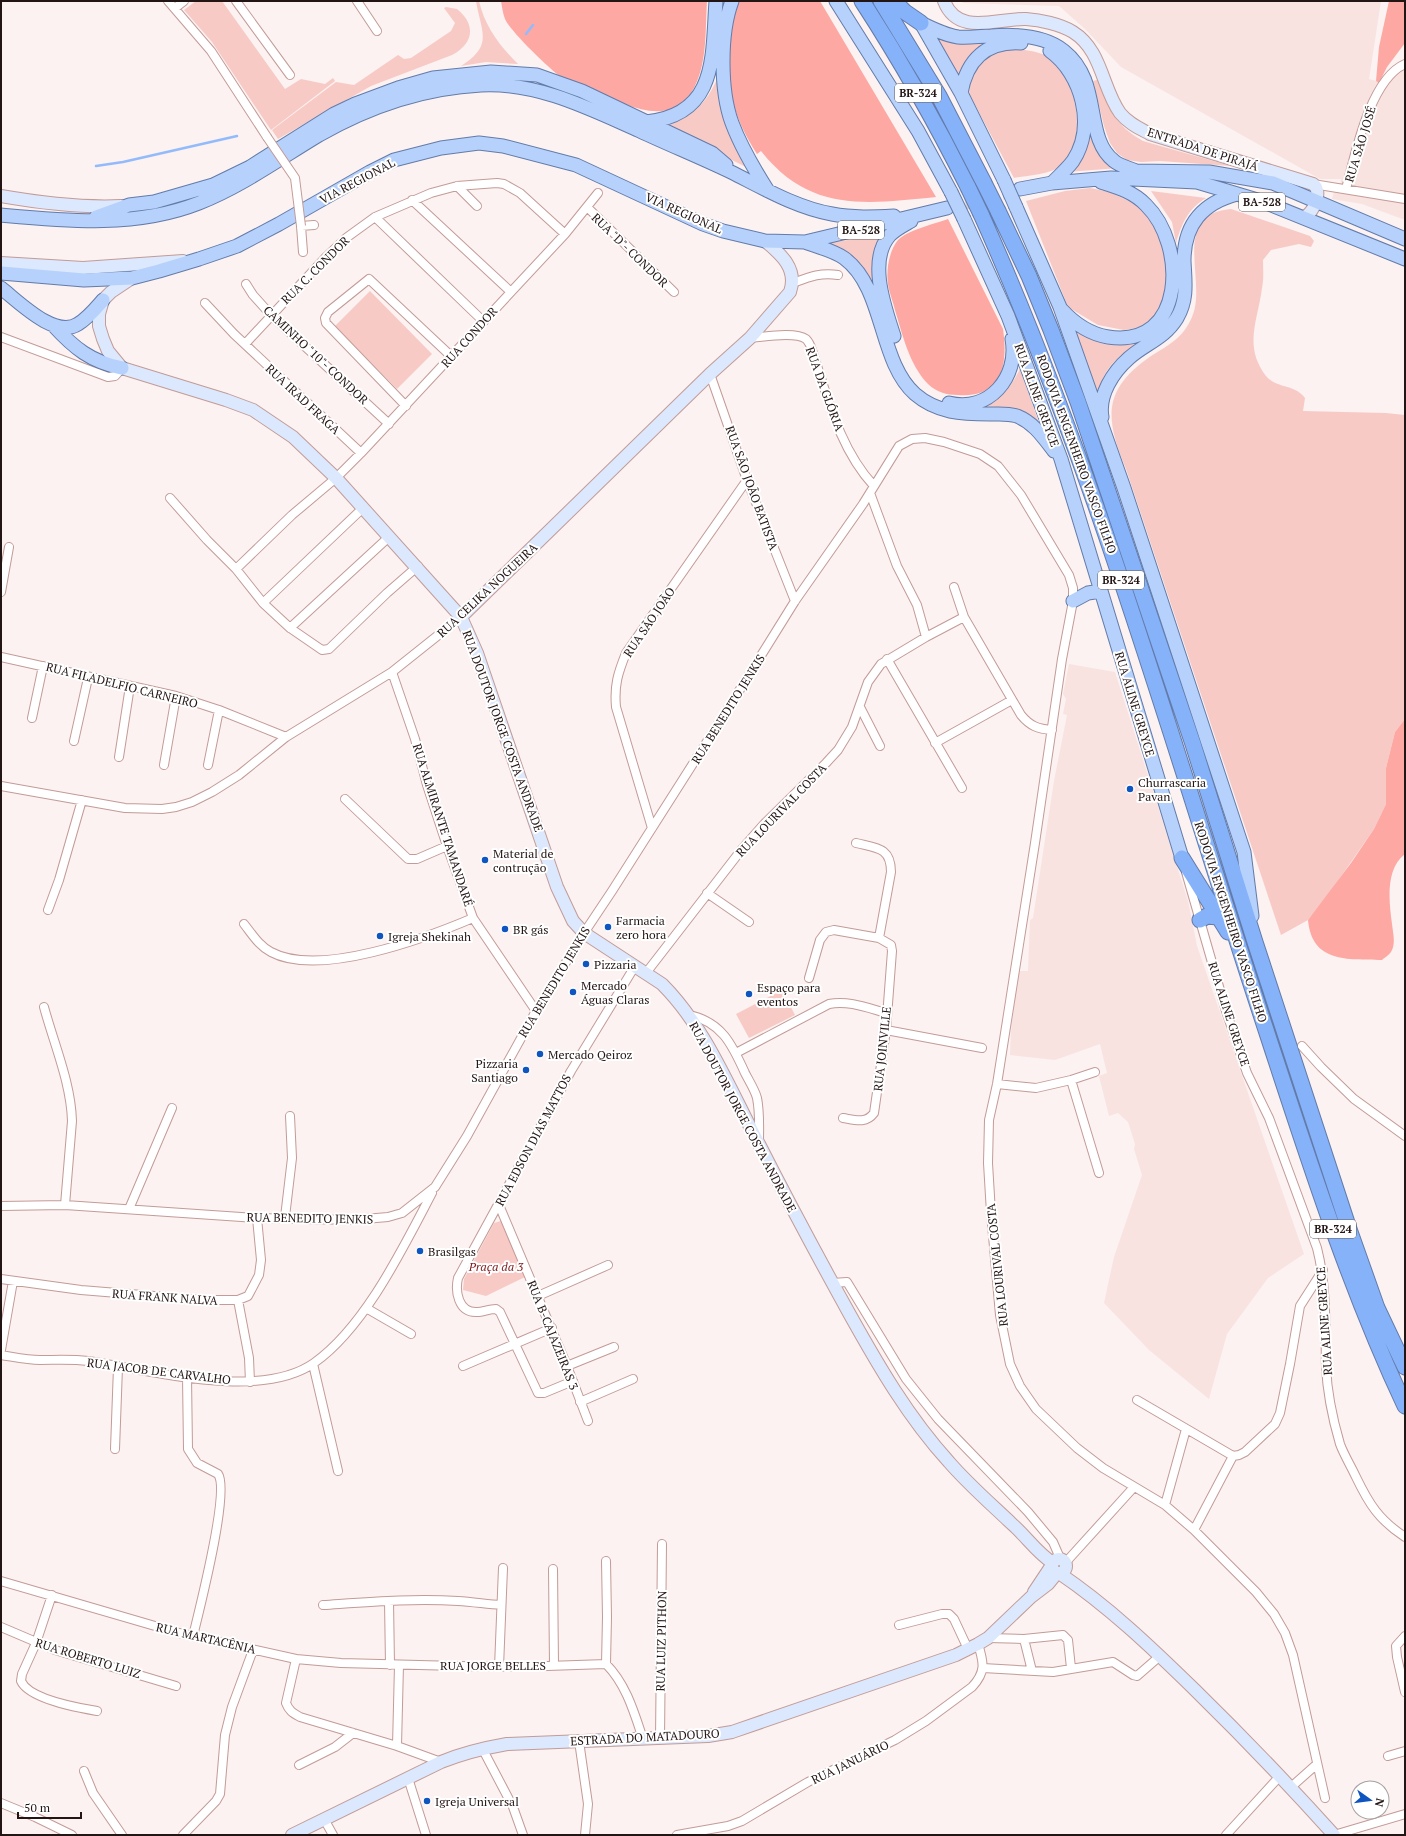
<svg xmlns="http://www.w3.org/2000/svg" width="1406" height="1836" viewBox="0 0 1406 1836" font-family="'PT Serif',serif">
  <style>
    .built { fill: #f8e3e1 }
    .green { fill: #f8cac6 }
    .forest { fill: #fda8a2 }
    .lines { fill: none; stroke-linecap: round; stroke-linejoin: round }
    .stream { stroke: #93bbfc; stroke-width: 2.5 }
    .primary-tunnel { stroke: #dbd1d0; stroke-width: 13; stroke-dasharray: 13 6; stroke-linecap: butt }
    .street-casing { stroke: #c39b97; stroke-width: 10 }
    .secondary-casing { stroke: #c39b97; stroke-width: 14 }
    .primary-casing { stroke: #637ba9; stroke-width: 15 }
    .highway-casing { stroke: #637ba9; stroke-width: 17 }
    .street { stroke: #fff; stroke-width: 8 }
    .secondary { stroke: #dbe8fd; stroke-width: 12 }
    .primary { stroke: #b6d1fb; stroke-width: 13 }
    .highway { stroke: #86b2f9; stroke-width: 15 }
    .street-bridge-casing { stroke: #c39b97; stroke-width: 10; stroke-linecap: butt }
    .primary-bridge-casing { stroke: #637ba9; stroke-width: 15; stroke-linecap: butt }
    .highway-bridge-casing { stroke: #637ba9; stroke-width: 17; stroke-linecap: butt }
    .street-bridge { stroke: #fff; stroke-width: 8 }
    .primary-bridge { stroke: #b6d1fb; stroke-width: 13 }
    .highway-bridge { stroke: #86b2f9; stroke-width: 15 }
    .poi-dot { fill: #0f55bf; stroke: #fff; stroke-width: 1.5 }
    .labels { text-anchor: middle; dominant-baseline: central; stroke-width: 4; stroke-linejoin: round; paint-order: stroke }
    .shield { fill: #fff; stroke: #655b5a; stroke-width: 1 }
    .shield-label { font-size: 11px; font-weight: bold; fill: #231514 }
    .street-label { font-size: 12px; fill: #231514; stroke: #fff }
    .poi-label { font-size: 12px; fill: #231514; stroke: #fff; text-anchor: start }
    .park-label { font-size: 12px; font-style: italic; fill: #811f22; stroke: #fff }
  </style>
  <rect width="100%" height="100%" fill="#fbf2f1"/>
  <path class="built" d="M961,1H1381L1369,79L1388,84L1405,65V220L1362,204L1332,199L1334,192L1340,187L1341,179H1320L1121,67L1085,29L1059,6L963,3Z
    M1069,664L1115,672L1188,901L1197,946L1304,1254L1268,1278L1227,1334L1209,1399L1149,1350L1104,1303L1114,1257L1142,1175L1134,1149L1135,1144L1128,1122L1118,1113L1109,1116L1099,1076L1107,1073L1100,1044L1055,1060L1010,1055L1011,1031L1018,971H1028L1030,920L1033,918L1054,781L1067,715L1063,714L1066,699L1063,694Z"/>
  <path class="green" d="M196,1H222L285,89L301,79L325,84L333,78L335,81L271,130L212,42L184,10Z
    M476,1H479C485,27 500,46 518,64L486,62L461,66C494,45 481,32 476,1Z
    M446,7L457,9C477,25 473,44 452,55L371,86L278,139L272,130L336,82L354,85L398,55L404,59L411,58L451,31L455,23L444,8Z
    M932,35L999,38C977,48 966,57 958,80Z
    M1014,49C1026,50 1040,51 1050,58C1077,75 1089,145 1061,166C1049,175 1029,175 1014,178L969,94C971,66 988,52 1014,49Z
    M718,77C723,116 727,136 750,169L663,126C693,116 705,106 718,77Z
    M1100,79C1111,110 1113,124 1143,141L1231,166L1160,161L1141,162L1127,160L1117,153L1110,143L1104,126L1093,81Z
    M1088,125L1119,168L1067,172Z
    M1090,188L1110,192L1137,205L1147,213L1161,239L1169,274L1162,302L1156,313L1148,323L1136,328L1124,330L1098,325L1068,307L1026,201L1065,191Z
    M1151,191L1206,198C1188,209 1182,223 1176,243L1172,222Z
    M1231,209L1310,236L1314,241L1311,247L1299,244L1271,250L1263,260C1263,269 1264,279 1262,288C1258,320 1243,346 1266,376C1277,389 1295,384 1305,398L1303,411L1386,413L1405,415V719L1395,732L1386,768V804L1374,829L1328,895L1308,920L1281,935L1126,469C1105,418 1102,390 1151,356C1169,345 1183,338 1192,317C1208,282 1169,214 1231,209Z
    M894,228L885,237L881,303C867,271 861,258 828,243L861,238Z
    M370,291L432,354L397,389L335,326Z
    M1074,330C1107,349 1115,349 1150,337C1121,353 1102,365 1097,400Z
    M1020,369L1039,423C1015,407 1004,406 976,407C1000,402 1009,390 1020,369Z
    M782,990L795,1015L749,1038L736,1014Z
    M501,1221L525,1277L486,1296L463,1290L464,1279L494,1223Z"/>
  <path class="forest" d="M501,1H707C705,30 708,67 691,93C668,128 624,104 595,91C585,87 574,84 564,79C552,72 510,31 505,19C503,14 502,7 501,1Z
    M739,1H820L936,197C866,204 810,213 761,151L757,154C732,114 728,92 730,46C731,32 732,14 739,1Z
    M1389,1H1405V43L1387,67L1379,83L1376,81L1379,47Z
    M948,219L1003,329C1008,364 1003,398 958,395C947,395 936,392 928,384C909,364 903,336 895,310C893,301 889,292 888,284C886,270 889,251 898,240C908,230 934,224 948,219Z
    M1405,719V854C1385,869 1389,902 1392,924C1393,933 1396,944 1391,952C1389,955 1384,958 1382,960C1347,959 1312,963 1308,920L1351,863L1374,829L1386,804V768L1395,732Z"/>
  <g class="lines">
    <path class="stream" d="M526,34L533,25
      M96,166L123,162L237,136"/>
    <path class="primary-tunnel" d="M947,208L1019,189"/>
    <g class="street-casing">
      <path id="street" d="M168,1L211,51L267,137
        M236,1L290,75
        M357,1L377,31
        M175,8L184,1
        M1313,184L1405,199
        M457,186L477,206
        M1346,189C1355,155 1370,79 1405,64
        M412,200L511,292
        M587,207L674,292
        M375,217L483,321
        M303,252L301,226L314,225
        M793,283C809,277 821,272 838,275
        M246,284L253,295L271,315L389,424
        M205,303L234,334L361,453
        M1,337L108,377L115,376L122,368
        M750,338C763,337 795,331 806,339C809,342 811,347 812,350C828,398 839,448 874,486
        M245,344L326,257L346,238L375,217L431,193L457,186L497,183L504,184L520,193L565,234
        M710,374L747,480L795,601
        M406,406L326,323L325,318L328,312L369,279L452,357
        M870,493L897,566L917,605L926,637
        M170,498L207,540L236,569L263,603L290,628L322,650L329,649L387,593L418,566
        M236,569L292,515L336,478L361,453L565,234L598,193
        M954,587L964,617L1021,715C1030,726 1038,729 1052,730
        M1,592L9,547
        M263,603L364,507
        M290,628L390,536
        M1,657L176,696L219,710L286,737
        M887,659L962,788
        M392,672L415,739L427,785L447,846L473,918L536,1011
        M860,707L880,746
        M32,718L43,666
        M74,741L88,678
        M935,743L1012,700
        M119,757L130,686
        M164,765L176,696
        M208,765L219,710
        M1,786L125,808L162,809L176,807L192,802L212,792L239,775L286,737L392,672L461,617
        M345,799L408,859H417L447,846
        M652,828L616,707C614,685 618,673 626,653L747,480
        M856,843C876,848 891,847 891,872L879,938
        M1186,872L1226,1011L1247,1073L1269,1118L1317,1248C1327,1287 1325,1326 1326,1366C1327,1391 1333,1420 1340,1444C1344,1455 1351,1466 1356,1477C1369,1504 1379,1520 1405,1537
        M707,893L749,922
        M48,910L59,880L82,800
        M244,924C252,934 259,946 271,952C319,978 426,938 473,918
        M646,973L742,849L764,824L826,763L838,750L852,727L868,682L881,664L926,637L964,617
        M809,978L820,940L826,932L834,930L879,938L891,945L892,951L886,1030L874,1113C866,1124 855,1120 843,1118
        M44,1007C54,1044 71,1083 72,1121L65,1205
        M688,1015C721,1021 732,1044 745,1073C749,1081 755,1090 757,1098C760,1113 759,1127 759,1141
        M886,1030L982,1048
        M1302,1046L1321,1067L1354,1099L1405,1136
        M736,1053L829,1004C848,1000 868,1008 886,1013
        M1071,1080L1099,1173
        M997,1084L1036,1088L1071,1080L1095,1072
        M499,1205L567,1366L588,1421
        M1,1206L65,1205L257,1218L353,1220L388,1217L402,1213L435,1187L467,1136L536,1011L584,933L612,891L729,707L795,601L863,504L899,446L912,439L925,438L944,442L980,454L998,466L1021,495L1069,575L1073,588V601L1062,659L1035,843L997,1084L989,1120L988,1163L991,1213L1000,1315L1010,1364L1020,1386L1036,1409L1077,1448L1103,1468L1165,1505L1194,1530L1256,1592L1274,1614L1285,1633L1293,1655L1325,1798
        M129,1209L172,1108
        M285,1217L292,1158L290,1116
        M1,1279L81,1290L203,1300H238L248,1296L259,1275L261,1260L257,1218
        M832,1283L847,1282L906,1379L938,1419L1028,1512L1053,1542L1060,1558
        M538,1296L608,1265
        M238,1300L249,1358L250,1382
        M366,1308L411,1334
        M1,1350L13,1281
        M1,1355C14,1357 27,1360 40,1360C56,1360 72,1359 88,1361C150,1370 260,1401 314,1363C365,1327 403,1248 432,1193
        M313,1364L338,1471
        M463,1366L552,1328
        M567,1366L614,1347
        M187,1377L188,1449L197,1463L218,1474C230,1491 199,1611 193,1636
        M573,1381L544,1393H538L500,1312L496,1309C489,1309 483,1312 477,1312C458,1313 455,1291 458,1278L571,1071L635,966
        M1137,1400L1233,1456
        M580,1402L633,1379
        M115,1449L118,1367
        M1233,1456L1239,1455L1245,1452L1275,1424L1280,1413L1290,1364L1300,1306L1323,1270
        M1165,1505L1186,1429
        M1194,1530L1233,1456
        M1066,1562L1134,1487
        M553,1569L554,1665
        M1,1581L179,1633L296,1659L341,1663L458,1666L518,1667L606,1664C626,1684 634,1712 643,1739
        M52,1595L36,1643L22,1674L21,1681C29,1699 79,1708 97,1711
        M389,1601L390,1665
        M323,1605C368,1602 414,1598 458,1601C473,1602 487,1604 501,1605
        M899,1625L942,1614H949L954,1619L968,1649
        M1,1627L55,1650L176,1686
        M1405,1636L1396,1646L1397,1657L1405,1692
        M988,1638L1024,1639L1032,1671
        M1024,1639L1063,1635L1068,1640L1071,1668
        M296,1659L286,1703C289,1711 293,1713 300,1717L397,1746L441,1762
        M606,1664L607,1617L606,1561
        M499,1667L503,1568
        M983,1668L1053,1672L1113,1662L1133,1675L1137,1676L1160,1656
        M660,1738L662,1544
        M579,1741L588,1804L585,1835
        M397,1746L399,1665
        M482,1748L513,1807L523,1835
        M1388,1756L1405,1751
        M299,1765L335,1747L353,1733
        M84,1771L93,1793L122,1835
        M408,1778L426,1835
        M1290,1788L1317,1764
        M1,1803L35,1817L72,1835
        M324,1819L333,1835
        M183,1835L216,1801L220,1794L225,1735L232,1707L253,1650
        M677,1835L728,1826L742,1821L808,1782L895,1740L926,1721L972,1687C986,1672 984,1663 978,1644
        M1226,1835L1279,1777
        M1334,1835L1405,1814"/>
    </g>
    <g class="secondary-casing">
      <path id="secondary" d="M944,1C958,37 997,18 1026,19C1040,20 1060,24 1073,32C1102,50 1102,88 1120,113C1128,123 1139,128 1150,134L1313,184C1323,191 1314,213 1304,217
        M1,196C41,203 80,208 121,206
        M1,263L83,268L183,261
        M132,278L111,292L103,300L99,314V326L103,339L108,351L122,368L226,400L253,410L293,437L336,478L461,617L477,653L557,887L573,921L584,933L662,984C706,1028 730,1090 759,1144C788,1201 818,1257 849,1313C878,1365 908,1417 949,1462C968,1484 991,1504 1012,1524C1026,1536 1037,1553 1053,1563
        M461,617L710,374L750,338L790,292C798,269 781,254 765,241
        M1052 1566a7 7 0 1 1 14 0a7 7 0 1 1-14 0Z
        M1059,1573C1108,1606 1152,1648 1195,1690C1243,1737 1289,1785 1334,1835
        M1034,1592L1052,1565
        M292,1835L441,1762C463,1753 484,1748 507,1744L708,1736L732,1732L956,1655L978,1644L988,1638L1031,1597L1048,1584L1057,1573"/>
    </g>
    <g class="primary-casing">
      <path id="primary" d="M732,1C720,33 720,90 732,123C741,147 754,169 768,191
        M836,1L918,131L951,192
        M921,23C933,29 945,35 958,37C969,38 980,36 991,36C1016,34 1044,35 1064,51C1103,82 1083,137 1114,161C1120,166 1129,168 1136,171
        M921,23L961,93L1004,180
        M1050,51C1082,74 1096,126 1073,161C1067,169 1059,176 1052,183
        M961,93C967,59 987,41 1021,43
        M646,122C718,115 712,56 716,1
        M1130,172L1136,171L1209,172L1273,183L1405,239
        M1020,189L1052,183L1111,178L1197,182L1264,202L1405,259
        M1016,207L1060,307L1124,488L1244,852L1252,916
        M1,215C67,221 136,228 199,203C242,186 279,159 319,135C370,106 422,88 481,85C538,82 590,109 640,131C670,145 702,158 731,172C763,188 797,208 832,214C853,218 874,217 894,216
        M96,217L129,205L154,202L213,185L250,167L334,114L355,104L398,88L433,78L491,72L537,75L582,91L712,153L726,165
        M964,219L1008,316L1061,459L1182,858
        M805,242C817,247 833,250 844,258C885,288 878,361 915,394C937,413 962,414 990,414C999,414 1008,413 1017,416C1034,423 1043,437 1054,451
        M1,273L84,280L132,278L159,271L199,259L237,246L279,224L370,172L394,160L441,148L479,143L503,146L576,165L703,224L723,231L765,241L805,242L947,208
        M1,288C19,302 55,339 78,324C88,318 96,308 103,300
        M1062,310C1074,323 1090,334 1108,337C1186,349 1187,245 1146,205C1134,192 1117,187 1101,182
        M53,325C74,348 91,362 122,368
        M894,336C885,308 867,260 890,235C896,229 904,225 911,221
        M949,403C989,413 1019,377 1012,339
        M1102,417C1098,395 1113,372 1129,358C1146,343 1164,339 1177,318C1188,299 1185,282 1184,261C1184,224 1203,203 1237,194
        M1073,601L1088,593L1101,591"/>
    </g>
    <g class="highway-casing">
      <path id="highway" d="M862,1C901,61 936,123 968,187
        M881,1L939,96L984,183
        M894,1L905,12L921,23
        M998,211L1029,276L1051,330L1078,402L1193,744L1255,942L1349,1229L1377,1308L1405,1367
        M981,214C1100,479 1177,761 1268,1036C1309,1161 1349,1287 1405,1406
        M1182,858L1228,932
        M1200,920L1207,916L1218,917"/>
    </g>
    <use href="#street" class="street"/>
    <use href="#secondary" class="secondary"/>
    <use href="#primary" class="primary"/>
    <use href="#highway" class="highway"/>
    <g class="street-bridge-casing">
      <path id="street-bridge" d="M267,137L295,178L301,226"/>
    </g>
    <g class="primary-bridge-casing">
      <path id="primary-bridge" d="M1004,180L1016,207
        M951,192L964,219"/>
    </g>
    <g class="highway-bridge-casing">
      <path id="highway-bridge" d="M984,183L998,211
        M968,187L981,214"/>
    </g>
    <use href="#street-bridge" class="street-bridge"/>
    <use href="#primary-bridge" class="primary-bridge"/>
    <use href="#highway-bridge" class="highway-bridge"/>
  </g>
  <g class="poi-dot">
    <circle cx="1130" cy="789" r="4"/>
    <circle cx="485" cy="860" r="4"/>
    <circle cx="608" cy="927" r="4"/>
    <circle cx="505" cy="929" r="4"/>
    <circle cx="380" cy="936" r="4"/>
    <circle cx="586" cy="964" r="4"/>
    <circle cx="573" cy="992" r="4"/>
    <circle cx="749" cy="994" r="4"/>
    <circle cx="540" cy="1054" r="4"/>
    <circle cx="526" cy="1070" r="4"/>
    <circle cx="420" cy="1251" r="4"/>
    <circle cx="427" cy="1801" r="4"/>
  </g>
  <g class="labels">
    <g class="shield">
      <rect x="895" y="84" width="46" height="18" rx="3"/>
      <rect x="1239" y="193" width="46" height="18" rx="3"/>
      <rect x="838" y="221" width="46" height="18" rx="3"/>
      <rect x="1098" y="571" width="46" height="18" rx="3"/>
      <rect x="1310" y="1220" width="46" height="18" rx="3"/>
    </g>
    <g class="shield-label">
      <text x="918" y="93">BR-324</text>
      <text x="1262" y="202">BA-528</text>
      <text x="861" y="230">BA-528</text>
      <text x="1121" y="580">BR-324</text>
      <text x="1333" y="1229">BR-324</text>
    </g>
    <g class="street-label">
      <text transform="translate(1360 144) rotate(-73)">RUA SÃO JOSÉ</text>
      <text transform="translate(1203 149) rotate(18)">ENTRADA DE PIRAJÁ</text>
      <text transform="translate(357 181) rotate(-28)">VIA REGIONAL</text>
      <text transform="translate(684 213) rotate(24)">VIA REGIONAL</text>
      <text transform="translate(630 250) rotate(44)">RUA "D"- CONDOR</text>
      <text transform="translate(315 270) rotate(-45)">RUA C. CONDOR</text>
      <text transform="translate(469 337) rotate(-48)">RUA CONDOR</text>
      <text transform="translate(316 355) rotate(43)">CAMINHO "10"- CONDOR</text>
      <text transform="translate(825 389) rotate(70)">RUA DA GLÓRIA</text>
      <text transform="translate(1037 395) rotate(70)">RUA ALINE GREYCE</text>
      <text transform="translate(303 399) rotate(43)">RUA IRAD FRAGA</text>
      <text transform="translate(1077 454) rotate(70)">RODOVIA ENGENHEIRO VASCO FILHO</text>
      <text transform="translate(752 488) rotate(70)">RUA SÃO JOÃO BATISTA</text>
      <text transform="translate(487 590) rotate(-43)">RUA CELIKA NOGUEIRA</text>
      <text transform="translate(649 622) rotate(-56)">RUA SÃO JOÃO</text>
      <text transform="translate(122 685) rotate(14)">RUA FILADELFIO CARNEIRO</text>
      <text transform="translate(1135 704) rotate(73)">RUA ALINE GREYCE</text>
      <text transform="translate(728 709) rotate(-58)">RUA BENEDITO JENKIS</text>
      <text transform="translate(503 731) rotate(70)">RUA DOUTOR JORGE COSTA ANDRADE</text>
      <text transform="translate(781 810) rotate(-46)">RUA LOURIVAL COSTA</text>
      <text transform="translate(443 825) rotate(72)">RUA ALMIRANTE TAMANDARÉ</text>
      <text transform="translate(1231 922) rotate(72)">RODOVIA ENGENHEIRO VASCO FILHO</text>
      <text transform="translate(554 982) rotate(-59)">RUA BENEDITO JENKIS</text>
      <text transform="translate(1229 1014) rotate(72)">RUA ALINE GREYCE</text>
      <text transform="translate(882 1049) rotate(-84)">RUA JOINVILLE</text>
      <text transform="translate(743 1117) rotate(62)">RUA DOUTOR JORGE COSTA ANDRADE</text>
      <text transform="translate(533 1140) rotate(-62)">RUA EDSON DIAS MATTOS</text>
      <text transform="translate(310 1218) rotate(1)">RUA BENEDITO JENKIS</text>
      <text transform="translate(997 1265) rotate(-96)">RUA LOURIVAL COSTA</text>
      <text transform="translate(165 1297) rotate(4)">RUA FRANK NALVA</text>
      <text transform="translate(1324 1321) rotate(-94)">RUA ALINE GREYCE</text>
      <text transform="translate(553 1335) rotate(68)">RUA B-CAJAZEIRAS 3</text>
      <text transform="translate(159 1371) rotate(7)">RUA JACOB DE CARVALHO</text>
      <text transform="translate(206 1638) rotate(13)">RUA MARTACÊNIA</text>
      <text transform="translate(661 1641) rotate(-89)">RUA LUIZ PITHON</text>
      <text transform="translate(88 1658) rotate(17)">RUA ROBERTO LUIZ</text>
      <text x="493" y="1665">RUA JORGE BELLES</text>
      <text transform="translate(645 1737) rotate(-3)">ESTRADA DO MATADOURO</text>
      <text transform="translate(850 1762) rotate(-26)">RUA JANUÁRIO</text>
    </g>
    <g class="poi-label">
      <text x="1138" y="782">Churrascaria<tspan x="1138" dy="14">Pavan</tspan></text>
      <text x="493" y="853">Material de<tspan x="493" dy="14">contrução</tspan></text>
      <text x="616" y="920">Farmacia<tspan x="616" dy="14">zero hora</tspan></text>
      <text x="513" y="929">BR gás</text>
      <text x="388" y="936">Igreja Shekinah</text>
      <text x="594" y="964">Pizzaria</text>
      <text x="581" y="985">Mercado<tspan x="581" dy="14">Águas Claras</tspan></text>
      <text x="757" y="987">Espaço para<tspan x="757" dy="14">eventos</tspan></text>
      <text x="548" y="1054">Mercado Qeiroz</text>
      <text x="518" y="1063" text-anchor="end">Pizzaria<tspan x="518" dy="14">Santiago</tspan></text>
      <text x="428" y="1251">Brasilgas</text>
      <text x="435" y="1801">Igreja Universal</text>
    </g>
    <g class="park-label">
      <text x="496" y="1266">Praça da 3</text>
    </g>
  </g>
  <rect width="1406" height="1836" fill="none" stroke="#231514" stroke-width="4"/>
  <g transform="translate(1370 1800) rotate(104)"><circle r="19" fill="#ffffff" stroke="#a7a1a1"/>
  <path d="M0-3L7 15L0 10L-7 15Z" fill="#0f55bf"/>
  <text y="-6" font-size="11" font-weight="bold" text-anchor="middle" fill="#231514">N</text>
  </g>
  <path d="M18 1812v6h63v-6" fill="none" stroke="#231514" stroke-width="2"/>
  <text x="24" y="1812" font-size="12" fill="#231514" stroke="#ffffff" stroke-width="3" paint-order="stroke">50 m</text>
</svg>
